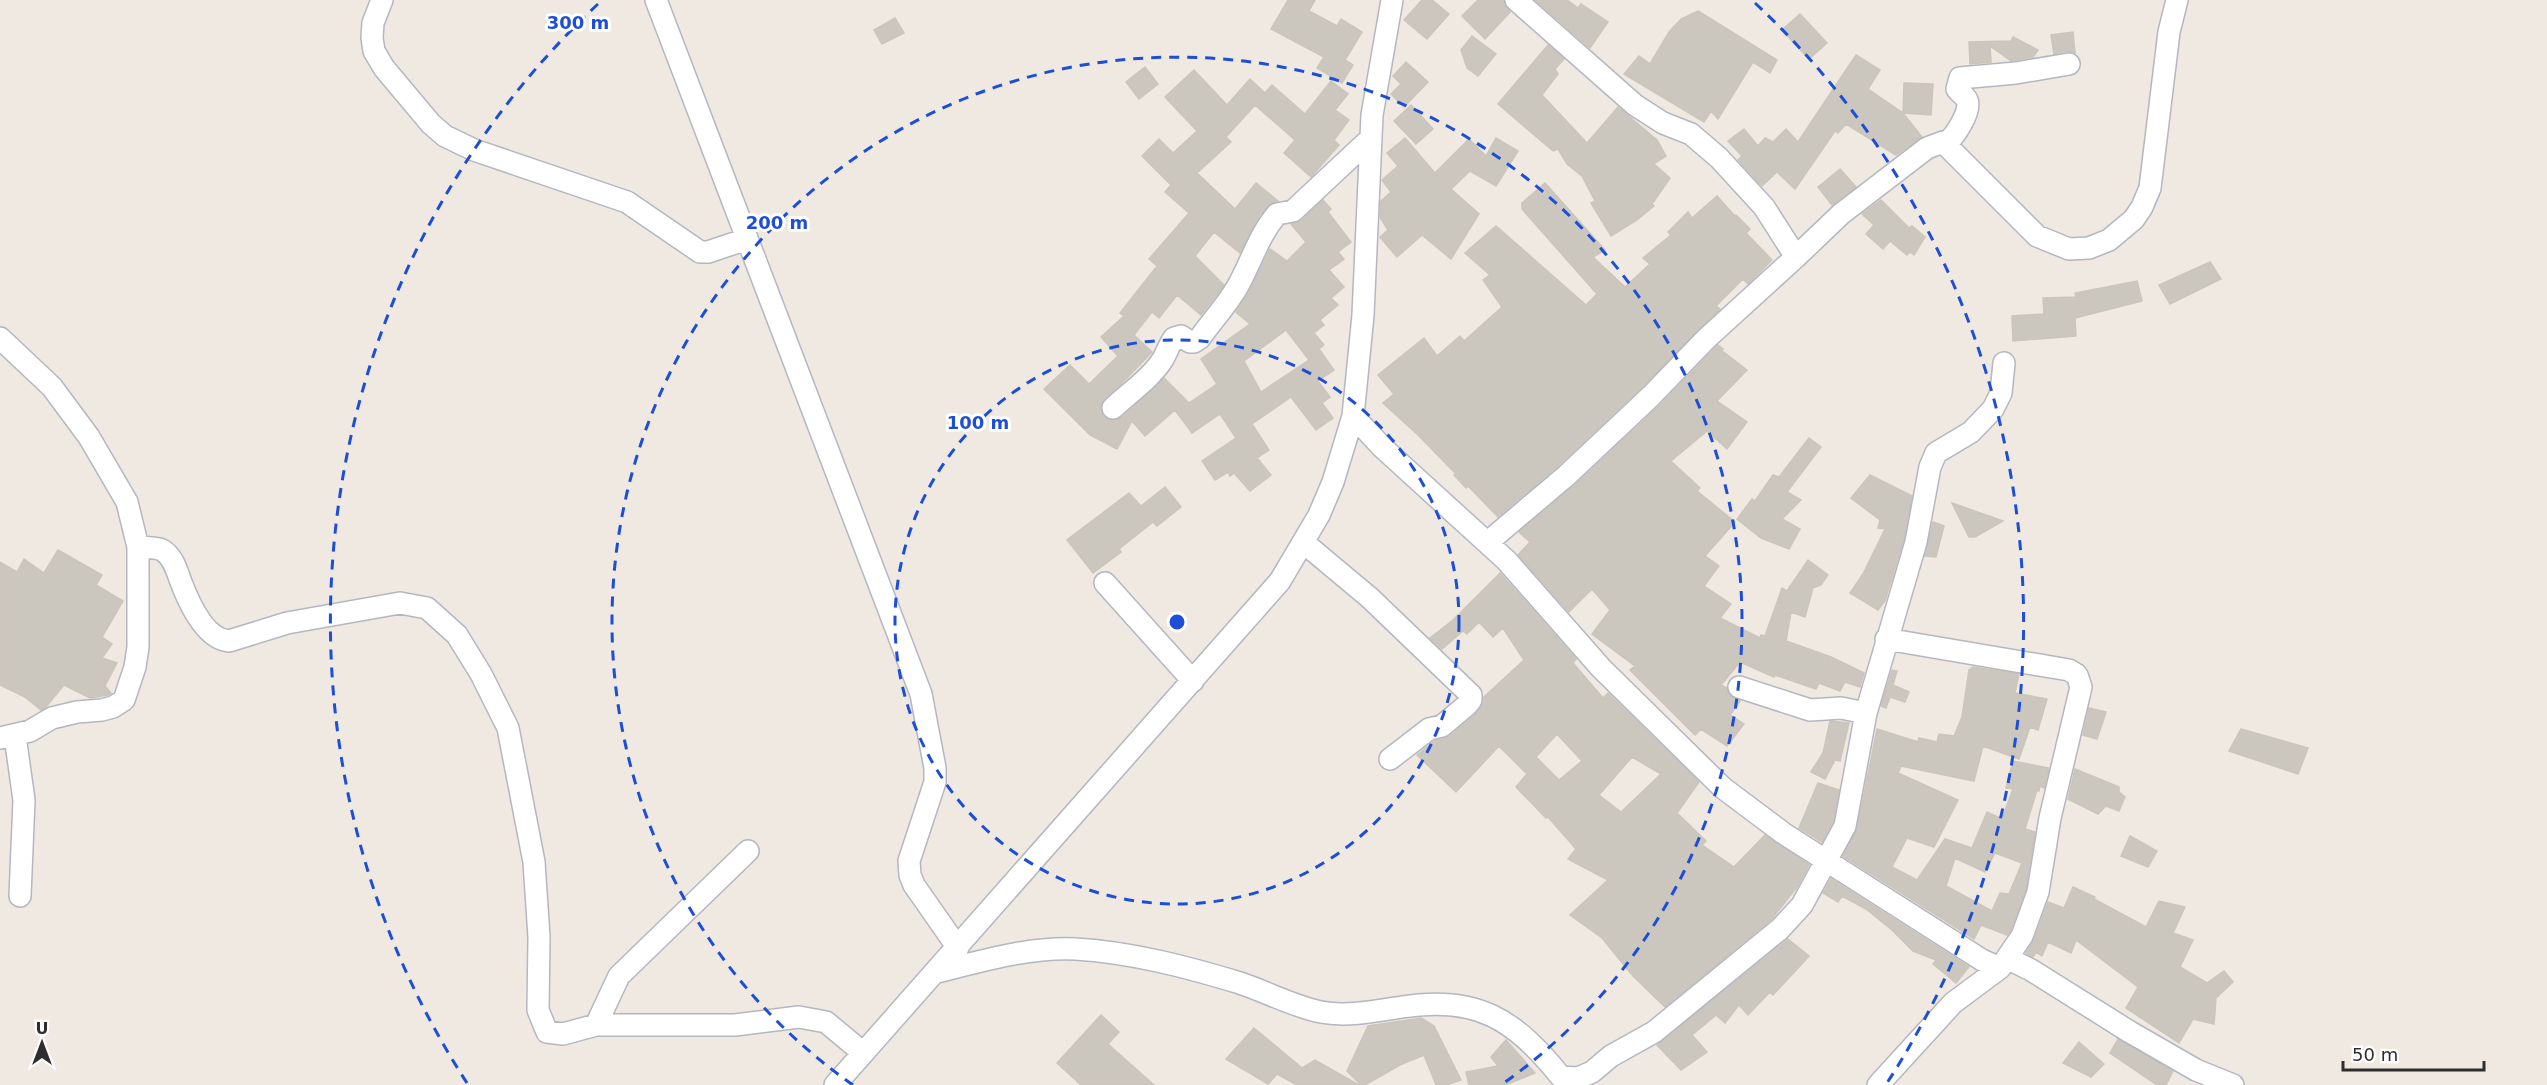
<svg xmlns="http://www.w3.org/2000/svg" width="2547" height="1085" viewBox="0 0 2547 1085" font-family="'DejaVu Sans',sans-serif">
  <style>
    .building { fill: #cbc7bf; stroke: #cbc5ba; stroke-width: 1.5; fill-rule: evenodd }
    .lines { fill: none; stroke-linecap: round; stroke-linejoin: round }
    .minor-casing { stroke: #b4b7c1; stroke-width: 24 }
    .minor { stroke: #fff; stroke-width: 21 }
    .ring { fill: none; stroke: #1d4ed8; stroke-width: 3; stroke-dasharray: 10 8 }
    .centre { fill: #1d4ed8; stroke: #fff; stroke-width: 3 }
    .ring-label { font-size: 18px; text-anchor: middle; font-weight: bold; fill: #1d4ed8; stroke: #fff; stroke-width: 6; stroke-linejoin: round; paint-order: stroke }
  </style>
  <rect width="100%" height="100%" fill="#efe9e1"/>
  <path class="building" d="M1288,0H1315L1309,11L1337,26L1341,19L1362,32L1345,60L1353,65L1342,83L1317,68L1324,57L1271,29Z
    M1422,0H1432L1449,14L1427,39L1404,20Z
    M1478,0H1504L1510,12L1485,39L1462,16Z
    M1535,0H1567L1578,8L1581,4L1608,22L1590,48Z
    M1698,11L1777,60L1770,73L1753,62L1718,119L1711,111L1704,122L1624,74L1639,56L1650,64L1669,32L1681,19Z
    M1800,14L1827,43L1809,59L1782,30Z
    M895,18L904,33L882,44L874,30Z
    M2073,32L2075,53L2067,51L2054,54L2051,35Z
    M1472,36L1496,54L1478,76L1467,68L1461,50Z
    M2013,37L2038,50L2033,57L2011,61L1990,46L1991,62L1970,64L1969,42L2011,41Z
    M1548,45L1564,59L1555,69L1558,74L1542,95L1587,143L1618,107L1657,140L1666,156L1654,164L1670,178L1652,204L1654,206L1637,220L1611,236L1591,203L1595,201L1582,176L1567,164L1558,149L1553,151L1498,104Z
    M1856,55L1880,70L1868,89L1903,113L1922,137L1896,155L1846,124L1838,133L1835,131L1795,189L1777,172L1762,186L1738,160L1742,156L1728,141L1744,129L1758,146L1765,138L1773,142L1786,129L1798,142Z
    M1406,62L1428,82L1404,107L1391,94L1401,84L1393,76Z
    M1145,67L1158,84L1139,99L1126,82Z
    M1194,70L1227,105L1250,79L1265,93L1272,85L1305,114L1331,81L1348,94L1335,110L1349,120L1334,140L1339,145L1311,177L1284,153L1295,140L1255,105L1226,137L1231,142L1197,173L1235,209L1256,183L1278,201L1268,206L1260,215L1240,253L1214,232L1195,256L1224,285L1222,288L1201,315L1177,295L1159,318L1152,312L1134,335L1152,352L1101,405L1103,416L1115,421L1122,417L1164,378L1189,403L1217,384L1201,359L1250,324L1236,312L1248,294L1270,249L1287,261L1306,242L1291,224L1302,220L1323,200L1331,209L1328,212L1351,242L1338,252L1344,259L1329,270L1344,287L1331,298L1338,305L1320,320L1324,325L1314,333L1324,345L1319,349L1334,370L1318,381L1330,397L1322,403L1333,418L1316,430L1291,397L1252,424L1269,450L1257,458L1271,475L1250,491L1234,473L1230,476L1228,472L1215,480L1202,461L1236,438L1220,414L1192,433L1175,410L1145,436L1132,421L1117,449L1090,435L1044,389L1070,365L1089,384L1118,356L1101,337L1124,316L1120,313L1157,266L1149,259L1189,213L1165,192L1171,185L1142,156L1159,139L1173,153L1197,131L1165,97ZM1286,330L1309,360L1261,392L1244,361Z
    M1904,83L1933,84L1931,115L1903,113Z
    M1411,105L1433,129L1416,144L1394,121Z
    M1405,138L1435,173L1469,139L1486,156L1496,138L1518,151L1496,186L1470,171L1451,189L1479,214L1451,259L1422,235L1397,257L1380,237L1388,230L1380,217L1381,201L1391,192L1382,180L1398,166L1387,153Z
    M1840,169L1856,187L1832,205L1818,187Z
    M1545,183L1605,250L1593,257L1625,287L1650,264L1643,258L1671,235L1668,232L1688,212L1692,218L1717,196L1735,216L1736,215L1750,229L1746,233L1772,260L1748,284L1743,279L1716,306L1720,309L1642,387L1558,466L1498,517L1468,486L1466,488L1454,475L1456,474L1418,435L1383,403L1394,394L1378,375L1424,338L1437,356L1460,336L1464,341L1502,307L1483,280L1490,275L1465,253L1496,226L1586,305L1597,294L1522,209V203Z
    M1881,200L1909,228L1912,226L1925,237L1914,255L1910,252L1907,255L1890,241L1883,249L1866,234L1874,225L1862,214Z
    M2210,262L2221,279L2170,304L2159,285Z
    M2137,281L2142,301L2075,318L2076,336L2013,341L2012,316L2044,314L2043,298L2076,297L2075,293Z
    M1718,345L1723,349L1721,350L1747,370L1717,401L1747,422L1727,449L1707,431L1671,461L1700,488L1697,491L1735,522L1705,556L1719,566L1704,586L1731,604L1720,618L1760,638L1761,635L1765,636L1782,588L1787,591L1808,560L1828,575L1821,585L1813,588L1805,617L1791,612L1786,641L1831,657L1864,673L1860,687L1845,682L1840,691L1819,683L1816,689L1775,675L1774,677L1740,662L1721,685L1727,688L1730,696L1740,701L1730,715L1744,724L1727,746L1701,729L1695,735L1630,670L1635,666L1592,634L1610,610L1592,589L1569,612L1518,555L1530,542L1519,532L1575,485L1660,405Z
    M1809,438L1821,447L1787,492L1801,500L1782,519L1800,529L1789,549L1761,538L1737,519L1752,499L1755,501L1773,475L1779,477Z
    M1870,475L1912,496L1904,539L1885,601L1878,610L1850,593L1863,574L1885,529L1878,528L1880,520L1851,498Z
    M1165,487L1181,507L1157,526L1153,522L1119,549L1121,552L1093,573L1067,540L1129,493L1141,506Z
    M1952,503L2003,521L1975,537H1969Z
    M1933,522L1944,526L1936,557L1925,556Z
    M58,550L102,575L96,585L123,601L102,637L112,644L102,658L117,663L105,686L111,693L108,695L90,698L64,685L46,707L41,710L25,697L0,685V562L17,572L24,559L44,573Z
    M1500,573L1576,659L1573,663L1603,698L1608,693L1699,782L1677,813L1706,841L1702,845L1734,867L1765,835L1809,865L1797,887L1771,920L1665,1007L1633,976L1602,938L1570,915L1608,880L1568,859L1576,849L1548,817L1546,818L1516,787L1527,774L1499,746L1456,792L1417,755L1435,741L1450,736L1475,715L1481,707L1484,697L1524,660L1503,628L1493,637L1479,622L1467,634L1463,631L1442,649L1430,638L1453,620ZM1557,734L1582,761L1559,780L1536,757ZM1632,757L1661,774L1621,812L1599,795Z
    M1973,667L2019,674L2015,693L2047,699L2038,730L2030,727L2019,759L1983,746L1974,781L1901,766L1898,773L1958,800L1934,847L1907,838L1892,867L1917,880L1945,839L1972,848L1987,812L2002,819L2013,789L2006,788L2013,761L2049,768L2044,788L2040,786L2039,791L2037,790L2025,829L2035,832L2026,889L2011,930L2007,935L1981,925L1974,939L1843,856L1857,829L1877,729L1918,742L1919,738L1937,742L1939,734L1954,736L1962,717L1969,670ZM1995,853L2022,863L2009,894L2000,893L1992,911L1946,886L1955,858L1985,872Z
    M1892,670L1897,671L1893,685L1909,692L1905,702L1890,697L1886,708L1881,706Z
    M2089,708L2106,712L2097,739L2083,735Z
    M1830,721L1849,723L1840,761L1835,760L1825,779L1811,772L1823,753Z
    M2241,729L2308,748L2298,774L2229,751Z
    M2075,769L2119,787V792L2125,797L2119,811L2106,806L2098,814L2068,799Z
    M1818,783L1839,790L1833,822L1822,842L1799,828Z
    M2130,836L2157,851L2148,867L2121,856Z
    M1831,879L1969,967L1956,983L1933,964L1936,960L1913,951L1892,930L1866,909L1842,896L1838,902L1823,893Z
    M2073,887L2095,897L2094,899L2146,927L2159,901L2185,907L2173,933L2193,940L2180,967L2207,983L2224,971L2233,982L2216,998L2214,1024L2193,1019L2179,1043L2126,1008L2138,987L2076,940L2071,953L2048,942L2042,956L2036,952L2033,957L2026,953L2034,940L2048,902L2064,908Z
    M1788,939L1809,956L1773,995L1770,992L1748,1015L1739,1005L1725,1023L1716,1015L1692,1035L1707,1052L1681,1070L1657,1045Z
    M1101,1015L1119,1032L1108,1044L1154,1085H1081L1057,1063Z
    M1421,1018L1434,1026L1461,1080L1446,1085H1436L1424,1055L1400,1065L1365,1085H1361L1347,1071L1368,1026Z
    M1254,1028L1302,1068L1315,1060L1359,1085H1297L1277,1074L1268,1084L1226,1059Z
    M2118,1039L2173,1071L2166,1085H2157L2110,1053Z
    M1506,1040L1535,1073L1505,1085H1469L1466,1072L1498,1066L1491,1057Z
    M2079,1042L2104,1064L2091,1077L2063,1063Z"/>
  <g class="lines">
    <g class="minor-casing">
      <path id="minor" d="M382,0L373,23L372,38L374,51L384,68L431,124L445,136L474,150L627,202L700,252H708L747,239
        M656,0L921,694L935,768V782L909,861L910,875L914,885L958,948
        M1516,0L1635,105L1663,123L1691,134L1719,158L1764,207L1796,257L1841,214L1927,148L1943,142L2037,236L2069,249L2089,248L2109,240L2134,219L2142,207L2150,188L2169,32L2177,0
        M1945,144C1954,138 1972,111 1967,100C1965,96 1960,93 1957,89L1960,78L2016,73L2069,64
        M0,338L52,387L89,437L127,502L138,547V647L135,667L124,700L113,707L102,710L77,712L52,718L30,731L0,738
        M1113,408C1129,393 1151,378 1163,359C1167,352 1169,345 1174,338L1181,336L1190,342H1194L1200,338C1213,319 1231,301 1241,280C1253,257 1260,234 1277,214L1293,211L1370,139
        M1353,416L1383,448L1506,560L1601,668L1723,788L1783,833L1982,960L2000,968
        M1303,542L1370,598L1471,695V700L1467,705L1442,726L1429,729L1390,759
        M1488,542L1566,476L1651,396L1706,339L1796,257
        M138,547C145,548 156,547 162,550C173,556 177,571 181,582C189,603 205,639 229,641L287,623L400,603L427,608L457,635L481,674L508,728L534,862L539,937L538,1010L547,1032L563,1034L596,1025H735L799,1017L826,1022L862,1052
        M1105,583L1193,681
        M1739,687L1810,710L1841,708L1866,713
        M15,736L24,800L20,896
        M2007,958L2031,970L2130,1032L2196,1070L2233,1085
        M937,972C982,961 1028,947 1075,949C1130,952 1187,967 1240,983C1267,992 1292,1006 1321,1012C1346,1017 1377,1011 1402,1007C1478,995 1515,1020 1561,1077L1578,1078L1592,1072L1611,1056L1654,1032L1780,929L1802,905L1845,826L1866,713L1916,542L1930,467L1936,453L1971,432L1993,409L2001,393L2004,363
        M596,1025L619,976L748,851
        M835,1085L1280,581L1319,515L1333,482L1353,416L1363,315L1372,115L1392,0
        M1878,1085L1953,1003L2000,968L2022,936L2038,892L2050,818L2081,687L2077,675L2069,670L1886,639"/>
    </g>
    <use href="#minor" class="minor"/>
  </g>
  <g class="ring">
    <circle cx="1177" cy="622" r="282"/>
    <path d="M853 1085A565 565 0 1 1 1501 1085"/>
    <path d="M467 1083A847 847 0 0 1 599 3M1755 3A847 847 0 0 1 1887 1083"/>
  </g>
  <circle cx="1177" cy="622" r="9" class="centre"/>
  <g class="ring-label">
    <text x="578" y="29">300 m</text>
    <text x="777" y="229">200 m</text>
    <text x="978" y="429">100 m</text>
  </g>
  <g transform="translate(42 1043)" stroke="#ffffff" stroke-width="4.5" paint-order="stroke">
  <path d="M0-4.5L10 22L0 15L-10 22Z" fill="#2e2e2e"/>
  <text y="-9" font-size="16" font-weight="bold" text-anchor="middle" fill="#2e2e2e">U</text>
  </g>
  <path d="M2343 1061v9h141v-9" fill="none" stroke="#2e2e2e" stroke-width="3"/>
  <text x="2352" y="1061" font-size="18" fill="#2e2e2e" stroke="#ffffff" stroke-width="4.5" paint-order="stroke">50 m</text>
</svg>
